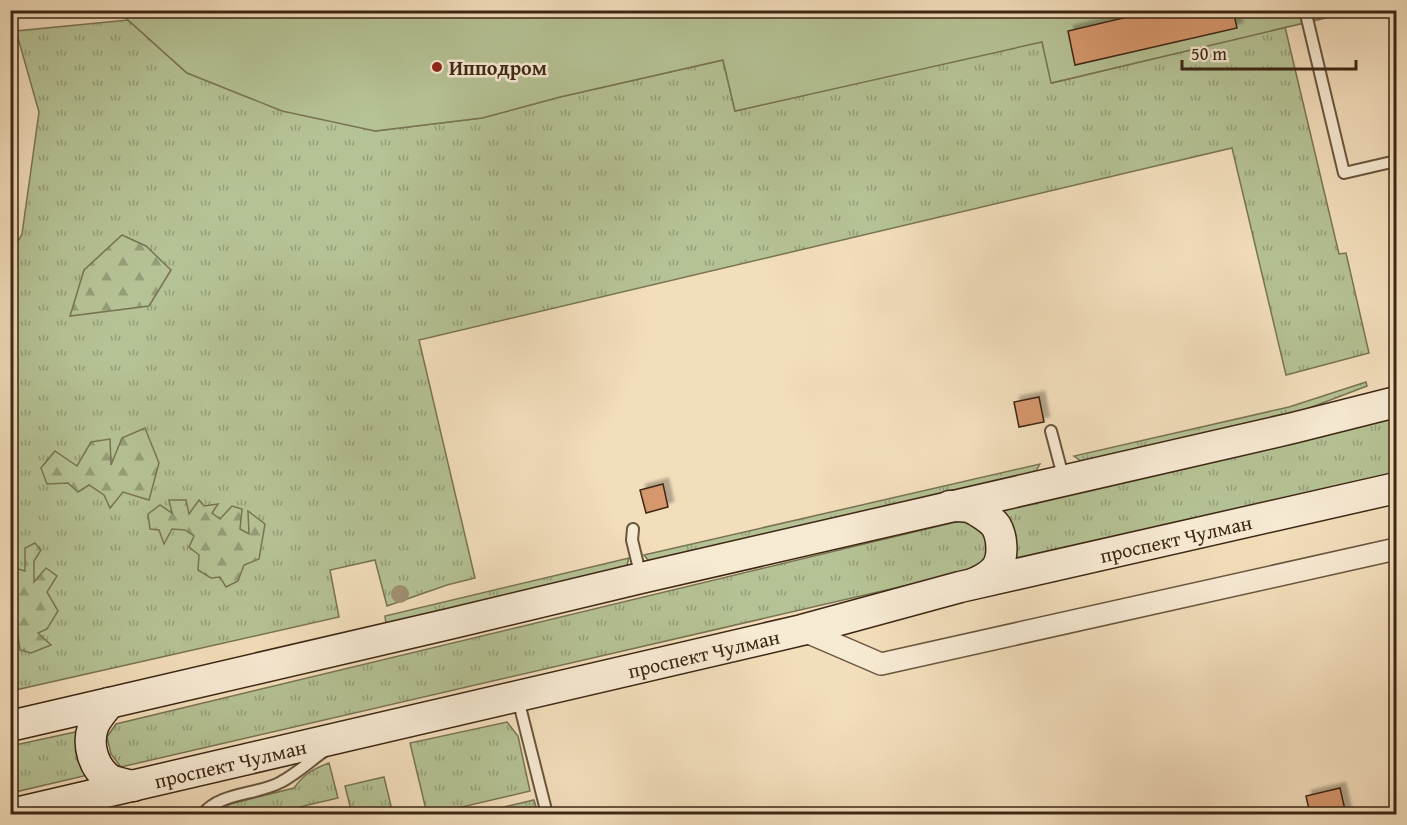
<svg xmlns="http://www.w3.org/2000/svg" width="1407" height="825" viewBox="0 0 1407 825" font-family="'Gentium Book Plus',serif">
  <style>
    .grass { fill: url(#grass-tufts); stroke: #797454; stroke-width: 1.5 }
    .forest { fill: url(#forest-firs); stroke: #797454; stroke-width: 1.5 }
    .pitch { fill: #b5c295; stroke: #797454; stroke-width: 1.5 }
    .building { fill: #d6976d; stroke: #3d2714; stroke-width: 1.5; filter: url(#shadow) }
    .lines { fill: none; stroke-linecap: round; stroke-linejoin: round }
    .lane-casing { stroke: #6a553e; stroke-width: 14 }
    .street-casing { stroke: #6a553e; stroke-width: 24 }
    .secondary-casing { stroke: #3d2714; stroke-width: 33 }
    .lane { stroke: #f7ead3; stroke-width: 10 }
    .street { stroke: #f7ead3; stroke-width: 21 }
    .secondary { stroke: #f7ead3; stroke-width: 30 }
    .tree { fill: #9f8f71 }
    .poi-dot { fill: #8f2418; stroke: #f7ead3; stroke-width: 2 }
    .labels { text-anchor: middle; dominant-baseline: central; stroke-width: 5; stroke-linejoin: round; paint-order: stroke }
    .poi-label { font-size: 20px; font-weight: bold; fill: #3d2714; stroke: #f7ead3; text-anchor: start }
    .street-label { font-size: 20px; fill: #3d2714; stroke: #f7ead3 }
  </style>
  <defs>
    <pattern id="grass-tufts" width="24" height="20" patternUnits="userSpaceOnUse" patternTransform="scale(1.5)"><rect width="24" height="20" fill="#b5c295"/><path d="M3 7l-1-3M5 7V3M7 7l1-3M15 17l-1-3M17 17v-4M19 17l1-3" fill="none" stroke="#949e78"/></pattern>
    <pattern id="forest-firs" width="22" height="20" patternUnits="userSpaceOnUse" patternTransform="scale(1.5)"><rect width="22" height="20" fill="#b5c295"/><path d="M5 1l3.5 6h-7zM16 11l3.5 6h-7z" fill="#949e78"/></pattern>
    <filter id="shadow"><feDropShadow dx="5.5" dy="-5.5" stdDeviation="1.5" flood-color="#0004"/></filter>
  </defs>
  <rect width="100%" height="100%" fill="#f3debc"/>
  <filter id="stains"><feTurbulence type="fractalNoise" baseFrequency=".00333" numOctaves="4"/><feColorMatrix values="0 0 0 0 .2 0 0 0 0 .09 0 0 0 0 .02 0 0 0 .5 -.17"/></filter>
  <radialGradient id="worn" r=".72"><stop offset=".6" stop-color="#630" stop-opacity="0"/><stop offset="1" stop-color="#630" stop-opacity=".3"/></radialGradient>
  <path class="grass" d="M128,20L187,73L375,131L482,118L560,97L723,60L735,111L1042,41L1052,83L1285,27L1339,254L1346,253L1369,353L1286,375L1232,148L419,340L475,578L447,585L387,606L375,560L330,570L339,617L11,691L10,255L22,234L39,112L16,31Z
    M1366,382L1367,386L1291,415L1089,462L1081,461L1074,456L1289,407Z
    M1396,417V474L1008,563L1016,550V535L1012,524L995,509Z
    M1040,464L1036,471L1031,475L656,562L648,560L644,555Z
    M968,519L983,525L991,545L983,566L969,571L121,767L111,754L107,737L116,724Z
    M629,558L627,565L620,570L386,624L385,616Z
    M507,722L518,736L530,791L432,814H427L410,743Z
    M80,731L88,775L11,793L10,746Z
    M329,763L338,798L270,814H215L221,809L230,804L294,788C304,774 313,769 329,763Z
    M384,777L393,814H357L351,810L345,786Z
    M534,800L538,814H473Z"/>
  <path class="forest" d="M122,235L146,246L171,270L149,306L70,316L84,270Z
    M145,428L159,463L149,500L123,492L110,508L104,495L89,485L78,492L68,483L47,484L41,468L55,451L77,466L91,442L110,439L111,465L122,438Z
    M169,500H186L189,514L199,500L204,506L218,504L212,513L220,519L232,506L242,509L240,529L249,534L248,511L265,524L259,559L244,565L238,581L226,587L220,577L211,578L198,570L199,555L189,547L194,536L185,530L172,529L164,544L159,530L150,529L148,514L160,505L172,513Z
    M35,543L41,550L34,561V582L46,568L57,576L47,592L58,611L47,629L38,633L51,645L31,653L20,650L18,637L13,627L11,630V609L15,608L18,599L11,592L10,569L11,567L25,571V548Z"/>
  <path class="pitch" d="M120,11H1355L1051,83L1042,42L735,111L723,60L560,97L482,118L375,131L282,111L187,73L128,20Z"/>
  <path class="building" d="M1157,10H1233L1237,28L1075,65L1068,31Z
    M1039,397L1044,422L1019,427L1014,402Z
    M663,484L668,507L646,513L640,490Z
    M1340,788L1346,814H1310L1306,796Z"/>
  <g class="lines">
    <g class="lane-casing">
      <path id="lane" d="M1305,10L1344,173L1396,161
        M1051,431L1064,480
        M633,529L632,540L641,577
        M518,699L547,814
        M203,814C220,792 258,795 281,782C296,774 309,762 323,752"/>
    </g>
    <g class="street-casing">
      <path id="street" d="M802,630L881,664L1396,549"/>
    </g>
    <g class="secondary-casing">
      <g id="secondary">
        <path d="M950,506C956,506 963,506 969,507C977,510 991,519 996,526C1002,536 1004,556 997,567C992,575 984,579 975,583"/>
        <path d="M109,703C104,710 96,718 93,727C87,745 93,767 109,779C116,783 125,784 133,786"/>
        <path d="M10,726L449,624L641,578L1293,428L1396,402"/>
        <path id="s1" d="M11,814L802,630L960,587L1396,488"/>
      </g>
    </g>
    <use href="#lane" class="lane"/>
    <use href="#street" class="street"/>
    <use href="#secondary" class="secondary"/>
  </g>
  <circle class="tree" cx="400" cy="594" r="9"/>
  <circle class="poi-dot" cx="437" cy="67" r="6"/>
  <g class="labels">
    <g class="poi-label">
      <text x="449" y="67">Ипподром</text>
    </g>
    <g class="street-label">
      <text stroke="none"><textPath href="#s1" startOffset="1197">проспект Чулман</textPath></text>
      <text stroke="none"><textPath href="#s1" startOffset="711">проспект Чулман</textPath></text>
      <text stroke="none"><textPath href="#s1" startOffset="225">проспект Чулман</textPath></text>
    </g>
  </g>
  <rect width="1407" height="825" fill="none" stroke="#f3debc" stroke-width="36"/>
  <rect x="12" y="12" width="1383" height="801" fill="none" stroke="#3d2714" stroke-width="3"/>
  <rect x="18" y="18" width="1371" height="789" fill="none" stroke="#3d2714" stroke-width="1.5"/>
  <path d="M1182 60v9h174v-9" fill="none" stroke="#3d2714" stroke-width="3"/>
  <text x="1191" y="60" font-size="18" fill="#3d2714" stroke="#f7ead3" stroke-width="4.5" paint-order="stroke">50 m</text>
  <rect width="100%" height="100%" filter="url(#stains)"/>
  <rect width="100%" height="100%" fill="url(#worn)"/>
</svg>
